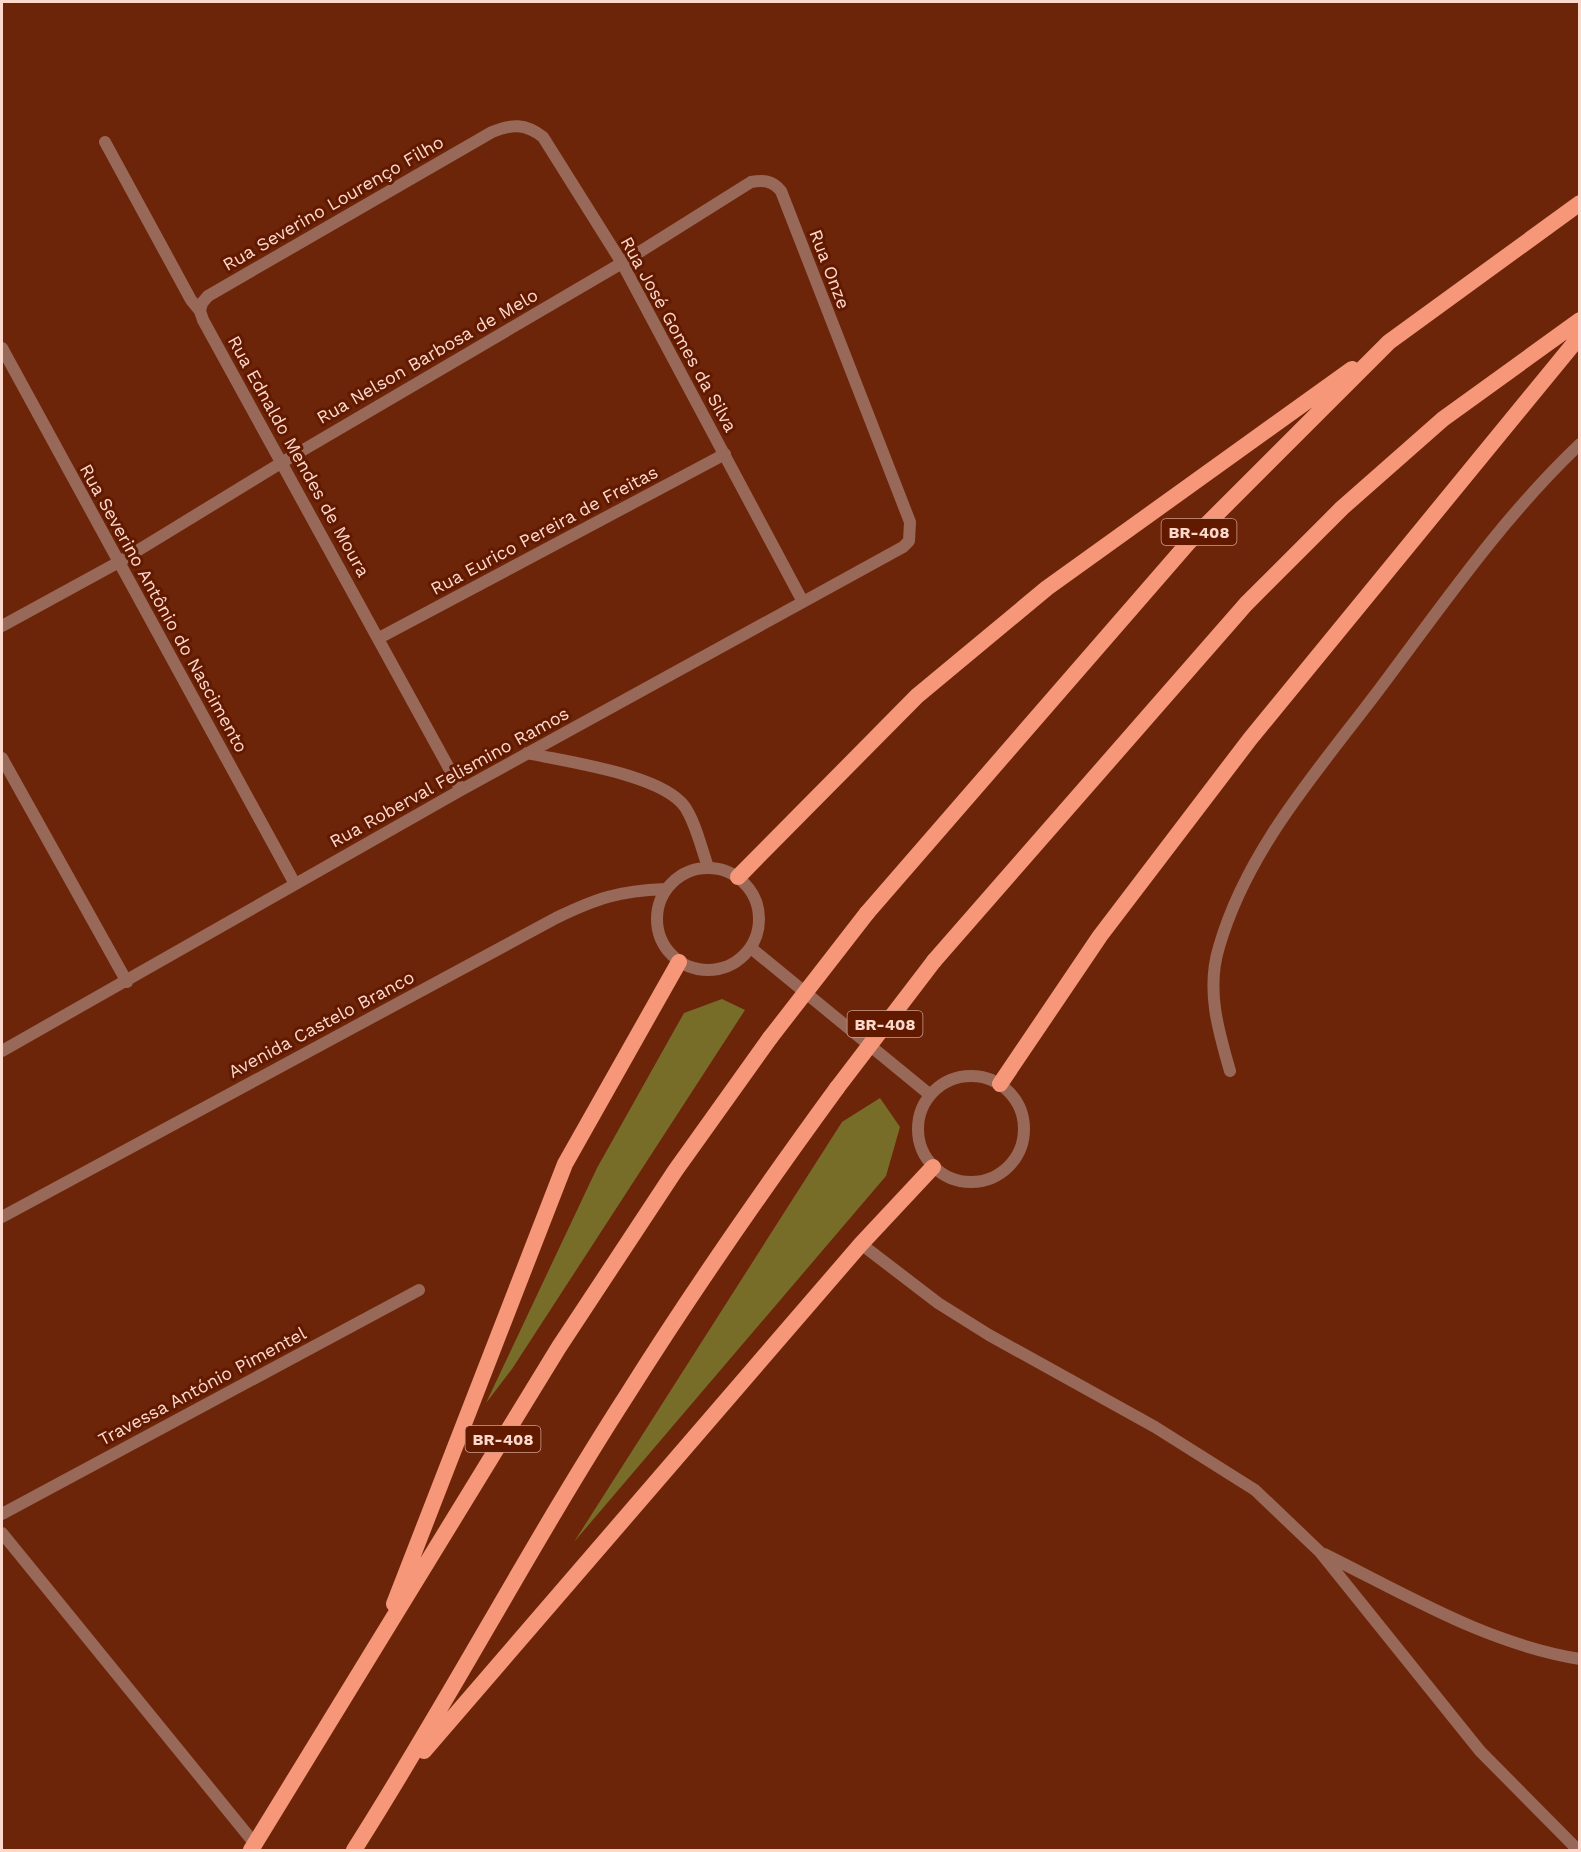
<svg xmlns="http://www.w3.org/2000/svg" width="1581" height="1852" viewBox="0 0 1581 1852" font-family="'Work Sans',sans-serif">
  <style>
    .forest { fill: #786c29 }
    .lines { fill: none; stroke-linecap: round; stroke-linejoin: round }
    .minor { stroke: #986858; stroke-width: 12 }
    .trunk { stroke: #f59778; stroke-width: 16 }
    .trunk-bridge { stroke: #f59778; stroke-width: 16 }
    .labels { text-anchor: middle; dominant-baseline: central; stroke-width: 6; stroke-linejoin: round; paint-order: stroke }
    .shield { fill: #611900; stroke: #ce9f90; stroke-width: 1.5 }
    .shield-label { font-size: 16px; font-weight: bold; fill: #fdd9cd }
    .street-label { font-size: 18px; fill: #fdd9cd; stroke: #611900 }
  </style>
  <rect width="100%" height="100%" fill="#6d2509"/>
  <path class="forest" d="M722,999L745,1010L512,1369L486,1403L597,1168L684,1013Z
    M880,1098L900,1127L886,1176L574,1542L842,1122Z"/>
  <g class="lines">
    <path class="minor" d="M105,142L191,300L200,311L203,320L461,790
      M200,311L202,303L208,296L492,132C512,124 525,123 543,137L622,263L803,602
      M2,348L295,884
      M2,626L119,562L281,463L622,263L751,182C763,180 772,180 781,191L910,522L909,541L903,547L461,790L2,1051
      M379,638L725,454
      M527,753C566,762 662,774 685,807C696,824 701,847 708,867
      M2,758L127,982
      M657 919a51 51 0 1 1 102 0a51 51 0 1 1-102 0Z
      M751,948L929,1094
      M1230,1071C1218,1030 1206,989 1219,947C1248,846 1323,765 1384,683C1446,600 1505,515 1580,444
      M918 1129a53 53 0 1 1 106 0a53 53 0 1 1-106 0Z
      M2,1217L556,918C597,898 619,891 665,889
      M861,1244L938,1303L989,1335L1155,1427L1255,1490L1320,1552L1480,1751L1578,1850
      M2,1514L419,1290
      M2,1533L255,1844
      M1324,1554C1407,1595 1487,1644 1580,1659"/>
    <path class="trunk" d="M738,877L917,696L1047,588L1352,369
      M867,913L1189,542L1389,342L1580,203
      M934,961L1246,604L1342,508L1443,419L1580,320
      M1000,1084L1100,936L1250,739L1580,336
      M394,1604L565,1164L679,962
      M424,1751L861,1244L933,1167
      M251,1850L559,1347L675,1171L770,1038
      M354,1850C449,1701 531,1544 627,1395C693,1290 764,1188 837,1088"/>
    <path class="trunk-bridge" d="M770,1038L867,913
      M837,1088L934,961"/>
  </g>
  <g class="labels">
    <g class="shield">
      <rect x="1161.5" y="519" width="75" height="26" rx="4.5"/>
      <rect x="847.5" y="1011" width="75" height="26" rx="4.5"/>
      <rect x="465.5" y="1426" width="75" height="26" rx="4.5"/>
    </g>
    <g class="shield-label">
      <text x="1199" y="532">BR-408</text>
      <text x="885" y="1024">BR-408</text>
      <text x="503" y="1439">BR-408</text>
    </g>
    <g class="street-label">
      <text transform="translate(333 203) rotate(-30)">Rua Severino Lourenço Filho</text>
      <text transform="translate(830 269) rotate(69)">Rua Onze</text>
      <text transform="translate(679 334) rotate(61)">Rua José Gomes da Silva</text>
      <text transform="translate(427 356) rotate(-30)">Rua Nelson Barbosa de Melo</text>
      <text transform="translate(299 456) rotate(61)">Rua Ednaldo Mendes de Moura</text>
      <text transform="translate(544 530) rotate(-28)">Rua Eurico Pereira de Freitas</text>
      <text transform="translate(164 608) rotate(61)">Rua Severino Antônio do Nascimento</text>
      <text transform="translate(449 777) rotate(-29)">Rua Roberval Felismino Ramos</text>
      <text transform="translate(321 1024) rotate(-28)">Avenida Castelo Branco</text>
      <text transform="translate(202 1386) rotate(-28)">Travessa António Pimentel</text>
    </g>
  </g>
  <rect width="1581" height="1852" fill="none" stroke="#fdd9cd" stroke-width="6"/>
</svg>
